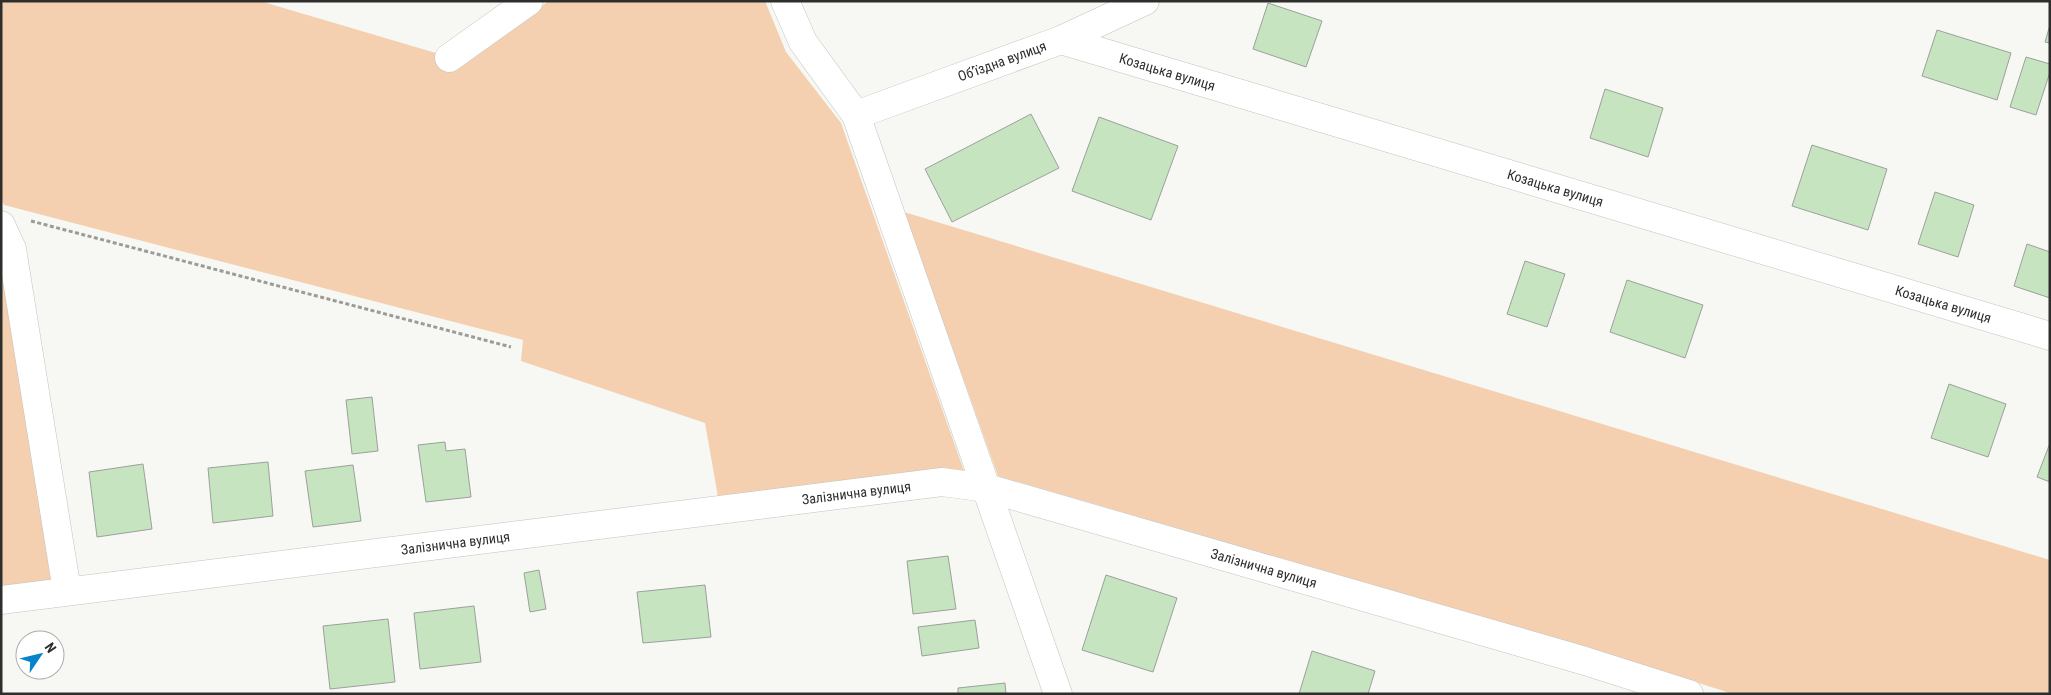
<svg xmlns="http://www.w3.org/2000/svg" width="2051" height="695" viewBox="0 0 2051 695" font-family="'Roboto Condensed',sans-serif">
  <style>
    .green { fill: #f4d0b1 }
    .building { fill: #c5e4bf; stroke: #9ca09c }
    .lines { fill: none; stroke-linecap: round; stroke-linejoin: round }
    .minor-casing { stroke: #c2c3be; stroke-width: 29 }
    .path { stroke: #9b9b98; stroke-width: 3; stroke-dasharray: 4 2.5; stroke-linecap: butt }
    .minor { stroke: #fff; stroke-width: 28 }
    .labels { text-anchor: middle; dominant-baseline: central; stroke-width: 4; stroke-linejoin: round; paint-order: stroke }
    .street-label { font-size: 14px; fill: #2e2e2d; stroke: #fff }
  </style>
  <rect width="100%" height="100%" fill="#f7f8f3"/>
  <path class="green" d="M1,1H260L463,61L549,1H765L786,52L841,123L964,471L718,497L705,423L521,361L523,340L4,205L1,199Z
    M904,212L2050,560V694H1733L1590,648L998,476Z
    M1,257L53,580L1,586Z"/>
  <path class="building" d="M1268,3L1322,21L1306,67L1253,49Z
    M2050,25V43L2045,42Z
    M1937,30L2011,53L1997,100L1922,76Z
    M2026,57L2050,64V72L2036,115L2010,107Z
    M1605,89L1663,108L1648,157L1590,138Z
    M1031,114L1059,168L952,222L925,169Z
    M1099,117L1178,146L1151,220L1072,191Z
    M1812,145L1887,169L1868,230L1792,206Z
    M1935,192L1974,205L1958,257L1918,244Z
    M2027,244L2050,252V298L2014,286Z
    M1525,261L1565,274L1547,327L1507,314Z
    M1627,280L1703,305L1685,358L1610,332Z
    M1949,384L2006,404L1988,457L1931,438Z
    M372,397L378,451L352,454L346,400Z
    M445,442L446,451L465,449L471,497L426,502L418,445Z
    M2050,443V482L2037,477Z
    M268,462L273,516L213,523L208,468Z
    M143,464L152,529L97,537L89,472Z
    M353,465L361,521L313,527L305,471Z
    M948,556L956,609L913,614L907,561Z
    M539,570L546,609L530,612L524,573Z
    M1106,575L1177,598L1153,672L1082,650Z
    M705,585L711,637L643,643L637,592Z
    M474,606L481,662L420,669L414,613Z
    M388,619L395,682L330,689L323,626Z
    M975,620L979,648L922,656L918,627Z
    M1312,651L1375,671L1368,694H1299Z
    M1005,683L1006,694H958V688Z"/>
  <g class="lines">
    <g class="minor-casing">
      <g id="minor">
        <path d="M785,1L803,42L856,115L1058,694"/>
        <path id="s1" d="M1061,40L2050,336"/>
        <path d="M449,58L529,1"/>
        <path d="M856,115L1061,40L1145,1"/>
        <path d="M1,225L12,249L67,591"/>
        <path id="s2" d="M1,600L942,482L987,488L1585,661L1689,694"/>
      </g>
    </g>
    <path class="path" d="M31,221L511,347"/>
    <use href="#minor" class="minor"/>
  </g>
  <g class="labels">
    <g class="street-label">
      <text transform="translate(1002 61) rotate(-20)">Обʼїздна вулиця</text>
      <text stroke="none"><textPath href="#s1" startOffset="111">Козацька вулиця</textPath></text>
      <text stroke="none"><textPath href="#s1" startOffset="516">Козацька вулиця</textPath></text>
      <text stroke="none"><textPath href="#s1" startOffset="921">Козацька вулиця</textPath></text>
      <text stroke="none"><textPath href="#s2" startOffset="862">Залізнична вулиця</textPath></text>
      <text stroke="none"><textPath href="#s2" startOffset="458">Залізнична вулиця</textPath></text>
      <text stroke="none"><textPath href="#s2" startOffset="1282">Залізнична вулиця</textPath></text>
    </g>
  </g>
  <rect width="2051" height="695" fill="none" stroke="#2e2e2d" stroke-width="5"/>
  <g transform="translate(40 655) rotate(55)"><circle r="24" fill="#ffffff" stroke="#ababab"/>
  <path d="M0-4L9 19L0 12L-9 19Z" fill="#0584cc"/>
  <text y="-8" font-size="14" font-weight="bold" text-anchor="middle" fill="#2e2e2d">N</text>
  </g>
</svg>
